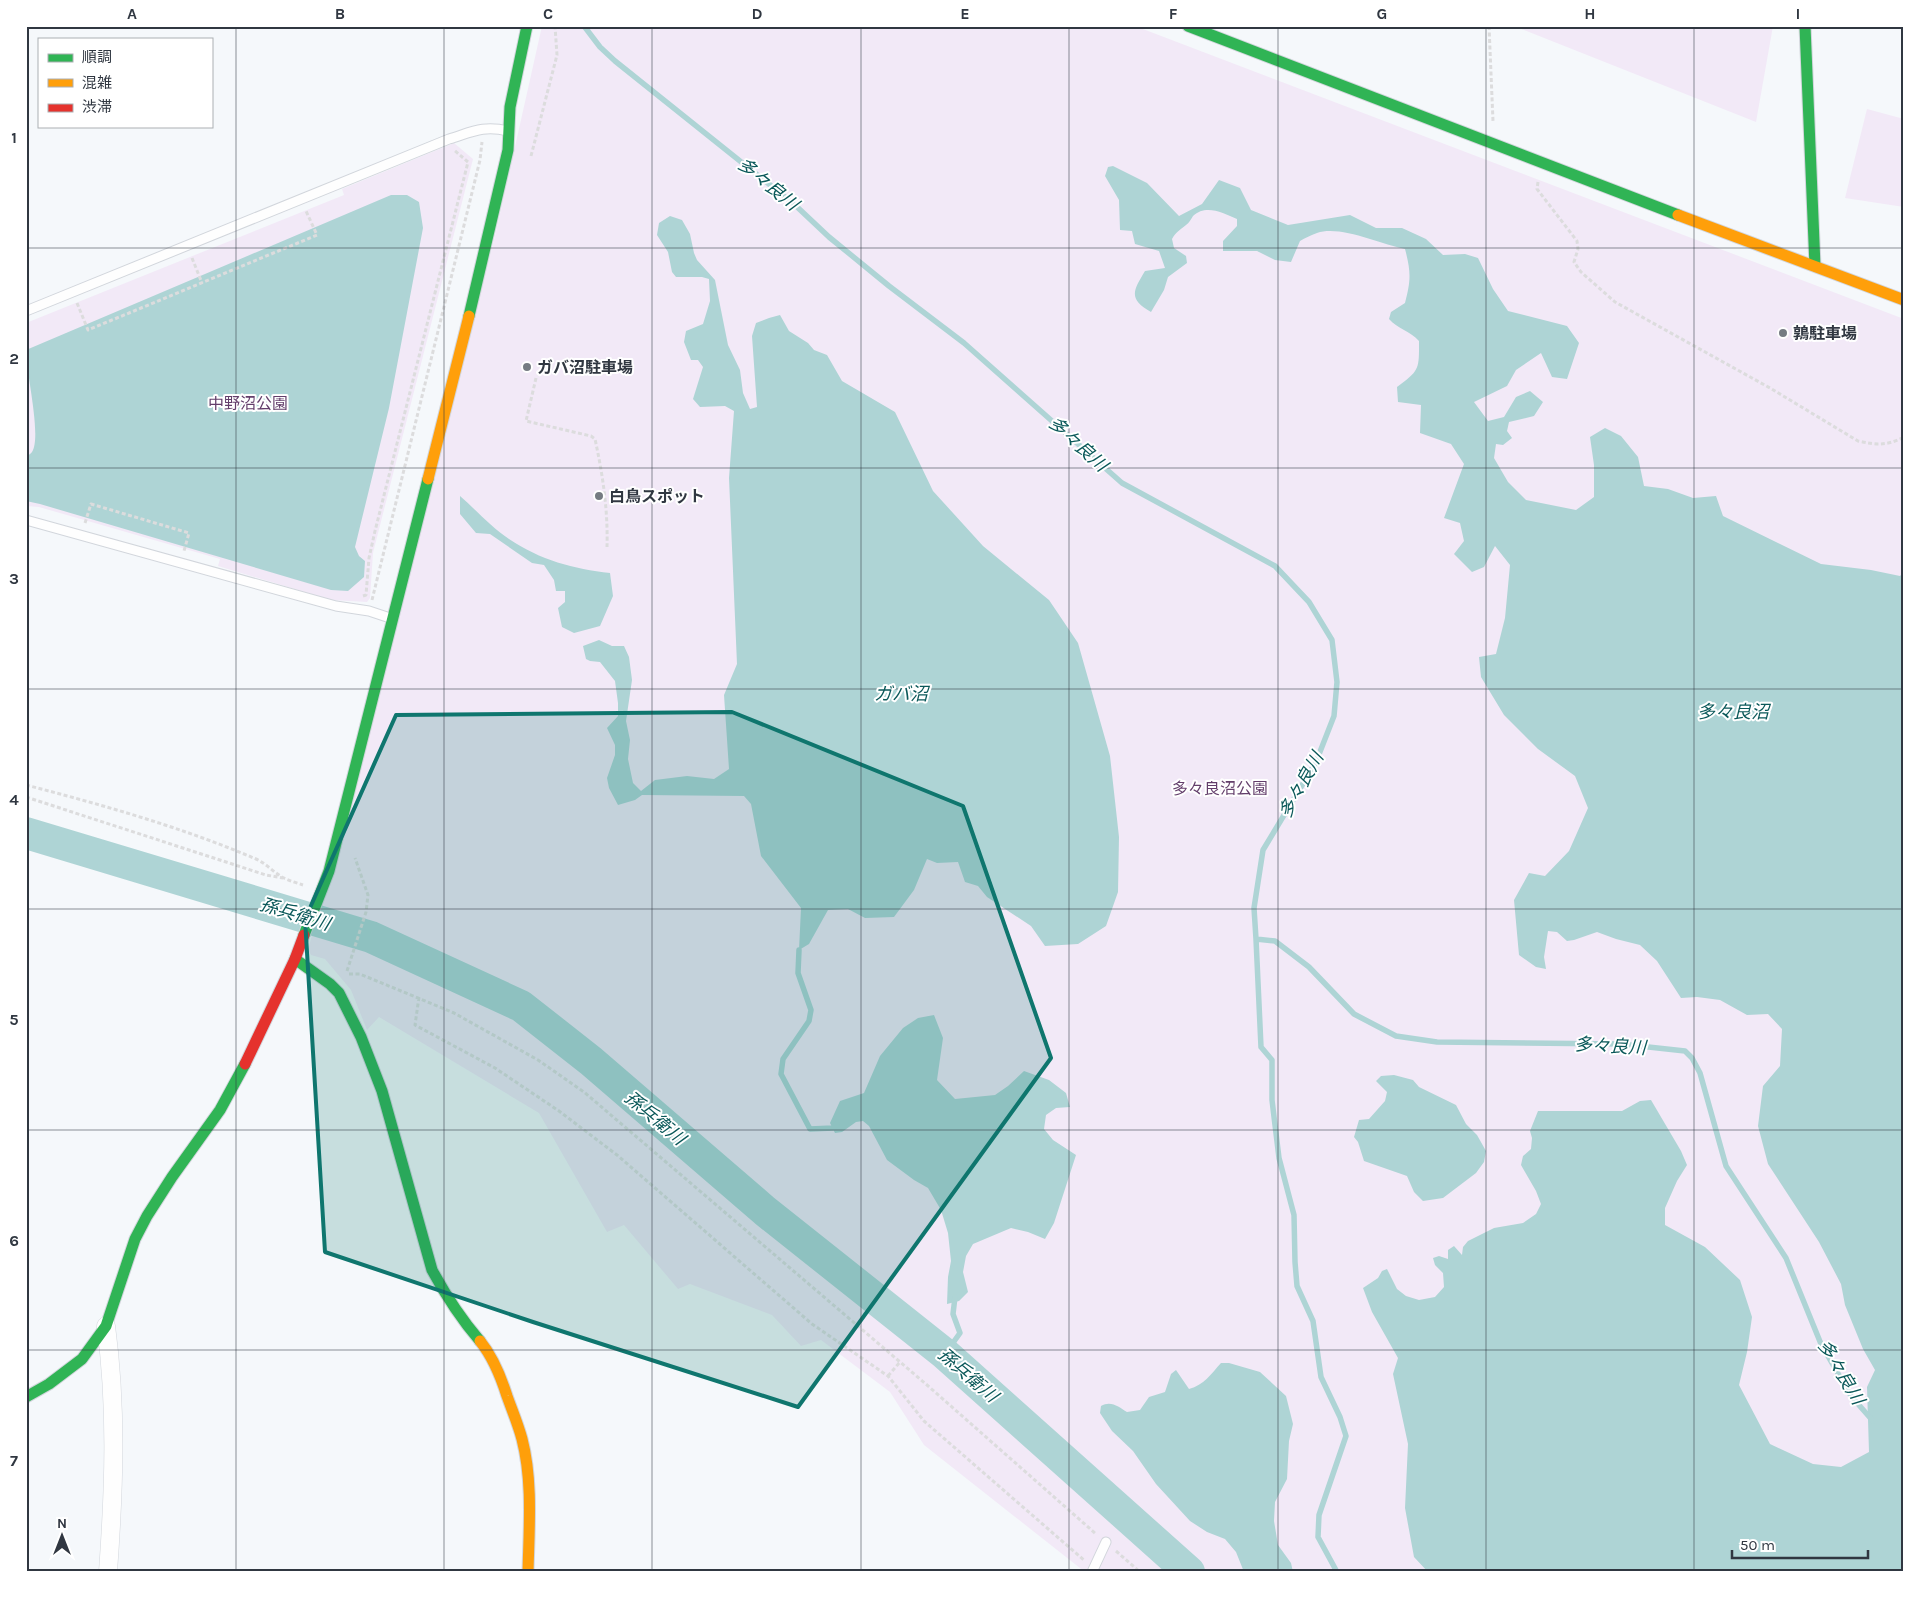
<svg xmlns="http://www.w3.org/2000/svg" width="1930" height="1598" viewBox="0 0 1930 1598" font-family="Karla,'Noto Sans JP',sans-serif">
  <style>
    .green { fill: #f2e9f7 }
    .water { fill: #aed4d5 }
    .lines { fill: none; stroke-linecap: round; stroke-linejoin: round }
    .stream { stroke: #aed4d5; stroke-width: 5.5 }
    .river { stroke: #aed4d5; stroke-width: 32 }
    .lane-casing { stroke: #d2d6dc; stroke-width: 11 }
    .street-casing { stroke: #d2d6dc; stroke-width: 19 }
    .fast-casing { stroke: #d2d6dc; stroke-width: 13 }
    .slow-casing { stroke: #d2d6dc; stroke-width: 13 }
    .jam-casing { stroke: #d2d6dc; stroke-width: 13 }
    .path { stroke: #dcdcdd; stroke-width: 3; stroke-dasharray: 4 2.5; stroke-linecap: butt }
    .lane { stroke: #fefefe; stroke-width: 9 }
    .street { stroke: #fefefe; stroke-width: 18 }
    .fast { stroke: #30b455; stroke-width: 11 }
    .slow { stroke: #ff9f0a; stroke-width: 11 }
    .jam { stroke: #e5322d; stroke-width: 11 }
    .marked { fill: #0f766e; fill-opacity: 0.2; stroke: #0f766e; stroke-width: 4; stroke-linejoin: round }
    .grid { fill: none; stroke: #303741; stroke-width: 1; stroke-opacity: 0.55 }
    .poi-dot { fill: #757b82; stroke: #fff; stroke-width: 2 }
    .labels { text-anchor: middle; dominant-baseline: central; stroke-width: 4; stroke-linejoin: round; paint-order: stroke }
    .poi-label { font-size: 16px; font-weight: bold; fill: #303741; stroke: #fff; text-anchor: start }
    .park-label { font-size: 16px; fill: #633e6b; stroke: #fff }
    .water-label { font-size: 18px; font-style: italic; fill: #0a5859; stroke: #fff }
    .neatline { fill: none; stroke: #303741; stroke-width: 2 }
    .grid-label { font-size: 16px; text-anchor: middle; font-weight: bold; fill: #303741 }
  </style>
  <rect width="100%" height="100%" fill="#f5f8fb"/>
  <path class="green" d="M542,26H1135L1904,319V1572H1085L924,1445L890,1392L821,1340L801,1346L772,1315L690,1284L678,1289L624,1225L607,1232L539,1113L379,1017L367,1030L351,990L325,959L311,955L308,950L495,236Z
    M1514,26H1773L1756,122Z
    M1867,109L1904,119V207L1845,198Z
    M454,143L473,159L373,553L370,598L367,602L331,600L218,566L220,559L39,507L26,506V323L344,195L342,189Z"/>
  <path class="water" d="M1113,166L1147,183L1179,216L1202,204L1219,180L1240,188L1251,210L1288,225L1350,215L1376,228H1402L1426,239L1443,255L1465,254L1478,258L1493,289L1508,311L1567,326L1579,343L1567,379L1552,377L1541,353L1516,370L1507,386L1474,402L1488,421L1504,417L1516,397L1530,391L1543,402L1534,416L1509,422L1507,431L1512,438L1503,445L1496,444L1494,458L1508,482L1526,500L1576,510L1594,497V465L1590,437L1605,428L1621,436L1638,457L1644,486L1668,489L1693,498L1716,496L1723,516L1821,564L1871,570L1900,576L1904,572V1572H1428L1414,1557L1405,1508L1408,1444L1393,1374L1398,1358L1372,1312L1363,1288L1378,1278L1382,1271L1387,1269L1397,1289L1406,1296L1419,1300L1435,1297L1444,1287L1443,1273L1435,1265L1433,1258L1439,1256L1448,1259V1250L1454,1246L1462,1255L1463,1247L1468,1241L1494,1228L1523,1223L1536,1214L1541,1204L1536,1191L1521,1165L1523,1156L1531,1149L1532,1138L1530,1131L1538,1111H1622L1640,1101L1651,1100L1681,1151L1687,1165L1677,1181L1665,1208V1225L1705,1247L1740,1280L1752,1317L1747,1352L1739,1385L1770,1444L1813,1464L1841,1467L1869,1452L1867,1387L1875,1370L1863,1349L1845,1305L1841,1284L1819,1242L1768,1164L1758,1126L1763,1086L1780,1066L1782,1029L1768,1014L1747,1015L1720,1000L1697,997L1681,998L1657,961L1640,945L1616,939L1597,932L1574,940L1567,941L1557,932L1548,931L1544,957L1546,969L1536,967L1519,955L1514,900L1529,873L1545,876L1569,851L1588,808L1575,776L1538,749L1504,715L1481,677L1479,657L1496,654L1505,618L1510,565L1495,546L1484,567L1472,572L1454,554L1464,541L1460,523L1444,518L1464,464L1451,444L1420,433L1421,405L1398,402L1397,387C1420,370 1419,369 1419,341C1410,331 1398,329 1389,319L1391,312L1405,303C1411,280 1411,272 1405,249C1380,244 1340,225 1317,233C1311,235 1305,238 1300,241L1291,262L1275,260L1257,251H1223V241L1237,226V219C1223,213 1206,204 1193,216C1191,219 1189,223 1186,225C1180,230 1176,232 1172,239L1174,248L1186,256L1187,263L1168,277L1164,290L1151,312C1128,299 1133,291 1145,271L1165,268L1159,251L1135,244L1132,231L1120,230L1119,200L1105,176L1108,167Z
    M391,195H407L419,202L423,228L389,408L355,547L359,556L365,561L364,577L348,591L331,590L40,504L26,501V457C28,455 31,454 32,452C42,436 26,373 26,350Z
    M670,216L682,220L690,234L694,253L697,260L715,280L728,345L740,370L743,393L750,409L757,407L752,336L756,323L769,318L780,315L789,331L808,343L814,350L827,355L842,381L895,412L933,491L983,546L1049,600L1078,643L1110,756L1119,837L1118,892L1106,926L1078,944L1045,946L1031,926L987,897L978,886L965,882L958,862L937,863L927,859L914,890L894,917L865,918L848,909L828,910L809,944L799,950L801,908L761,856L751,804L744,796L642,795L635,800L618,805L609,788L607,778L615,755V745L607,728L618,716V703L615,681L600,662L590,661L586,659L583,646L599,640L612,646H624L629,657L632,680L626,721L630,740L628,759L633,783L641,791L655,780L687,776L714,779L729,769L724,695L737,664L729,478L734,411L725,406L700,407L693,399L703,367L698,360H691L684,342L686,331L703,324L710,301L709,279L702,277H676L672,272L668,252L657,235L659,223Z
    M460,496C476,510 491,527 509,539C540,560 574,569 610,573L613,596L600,626L574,633L562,627L558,608L565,602V591H556L554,580L544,565L532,563L490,534L476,533L460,514Z
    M934,1015L943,1038L937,1080L955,1099L995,1095L1008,1086L1024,1071L1049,1080L1066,1093L1070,1107L1056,1108L1046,1115L1044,1129L1053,1140L1076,1155L1054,1223L1045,1239L1028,1232L1011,1228L973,1244L966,1256L963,1272L968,1292L959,1301L947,1304L948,1277L951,1261L948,1233L941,1210L928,1188L914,1180L887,1160L869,1126L863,1121L856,1122L842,1132L835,1133L830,1123L840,1101L864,1093L880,1056L903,1028L918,1018Z
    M1394,1075L1413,1080L1419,1087L1456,1105L1466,1124L1477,1135L1486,1151L1484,1162L1476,1173L1443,1198L1423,1201L1414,1192L1407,1176L1364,1161L1358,1142L1354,1137L1359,1120L1369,1119L1385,1101L1387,1092L1376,1081L1381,1076Z
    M1221,1363H1229L1260,1372L1286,1396L1293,1424L1289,1441L1287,1479L1275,1502L1274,1521L1278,1545L1291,1563L1293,1572H1244L1236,1552L1225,1539L1207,1532L1190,1521L1156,1484L1133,1451L1112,1431L1100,1413L1101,1406C1111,1400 1119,1407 1127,1412L1140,1410L1149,1397L1165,1392L1171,1374L1176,1370L1189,1389C1204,1385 1211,1374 1221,1363Z"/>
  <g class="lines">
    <path class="stream" d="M584,26L600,47L615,61L795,205L829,237L889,286L964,343L1122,483L1275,566L1309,602L1332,640L1337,682L1334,716L1316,762L1263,850L1254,908L1256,939L1275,941L1309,967L1354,1014L1396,1036L1437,1042L1621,1044L1685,1051L1692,1058L1700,1073L1726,1166L1786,1258L1821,1344L1851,1396L1873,1421
      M1256,939L1261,1047L1272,1060V1100L1279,1158L1294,1215L1295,1262L1297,1286L1313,1321L1321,1377L1340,1417L1346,1436L1319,1515L1318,1537L1337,1572
      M799,950L798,973L811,1010L809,1021L783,1059L781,1074L810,1129L833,1128L837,1124
      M945,1354L960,1333L953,1314L955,1297"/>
    <path class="river" d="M26,833L371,937L521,1006L591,1061L765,1211L945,1354L1189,1572"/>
    <g class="lane-casing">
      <path id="lane" d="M26,311L449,139C472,132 483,125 508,131
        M26,520L336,606L369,611L390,618
        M1092,1572L1106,1542"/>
    </g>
    <g class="street-casing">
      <path id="street" d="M106,1326C117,1408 114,1490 108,1572"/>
    </g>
    <g class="fast-casing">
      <path id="fast" d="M1188,26L1678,215
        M1805,26L1815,266
        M469,316L508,150L510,107L527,26
        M304,935L329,871L428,479
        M295,959L330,984L339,993L361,1037L382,1091L432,1270C446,1296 461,1319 480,1341
        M26,1397L49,1384L82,1359L106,1326L135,1239L147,1216L172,1177L220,1110L245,1064"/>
    </g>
    <g class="slow-casing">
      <path id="slow" d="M1678,215L1904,300
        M428,479L469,316
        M480,1341C493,1357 501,1377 507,1396C512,1410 518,1424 522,1439C533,1481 529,1529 528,1572"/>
    </g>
    <g class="jam-casing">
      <path id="jam" d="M245,1064L295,959L304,935"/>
    </g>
    <path class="path" d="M1489,26L1493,121
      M531,156L557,55L555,26
      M1538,182L1537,189L1577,241L1578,249L1574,262L1581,272L1615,302L1770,388L1858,441C1876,445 1887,446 1904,437
      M192,258L202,283
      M77,303L88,330L317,235L306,211
      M536,378L526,421L591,436L595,439C603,476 608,510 607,547
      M85,523L91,504L189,533L184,551
      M363,596L366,595L369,558L375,531L468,162L454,150
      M372,600L480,160L482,142
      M26,785C103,805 184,828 256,859C267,864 274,873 284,878C290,881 297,883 303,885
      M26,797L266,875L283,878
      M347,971L366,912L368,895L355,858
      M349,974H360L454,1013L538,1060L584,1092L927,1385L1096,1534
      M419,997L415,1025L495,1068L559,1111L617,1155L812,1324L888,1376L924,1421L1085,1561
      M888,1376L900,1362
      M1116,1551L1140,1572"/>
    <use href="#lane" class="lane"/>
    <use href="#street" class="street"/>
    <use href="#fast" class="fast"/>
    <use href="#slow" class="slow"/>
    <use href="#jam" class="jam"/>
  </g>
  <path class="marked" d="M732,712L963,806L1051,1058L798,1407L533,1322L325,1252L305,919L396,715Z"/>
  <path class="grid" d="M236,26V1572M444,26V1572M652,26V1572M861,26V1572M1069,26V1572M1278,26V1572M1486,26V1572M1694,26V1572M26,248H1904M26,468H1904M26,689H1904M26,909H1904M26,1130H1904M26,1350H1904"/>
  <g class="poi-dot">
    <circle cx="1783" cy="333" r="5"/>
    <circle cx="527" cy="367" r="5"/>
    <circle cx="599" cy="496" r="5"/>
  </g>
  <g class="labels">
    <g class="poi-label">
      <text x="1793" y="333">鶉駐車場</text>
      <text x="537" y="367">ガバ沼駐車場</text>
      <text x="609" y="496">白鳥スポット</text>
    </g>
    <g class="park-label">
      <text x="248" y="403">中野沼公園</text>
      <text x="1220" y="788">多々良沼公園</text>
    </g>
    <g class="water-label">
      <text transform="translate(768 184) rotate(39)">多々良川</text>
      <text transform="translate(1078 444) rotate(42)">多々良川</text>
      <text x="901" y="694">ガバ沼</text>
      <text x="1733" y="712">多々良沼</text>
      <text transform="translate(1301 785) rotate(-61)">多々良川</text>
      <text transform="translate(295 914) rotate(17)">孫兵衛川</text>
      <text transform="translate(1610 1046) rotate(3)">多々良川</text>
      <text transform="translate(655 1118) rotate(40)">孫兵衛川</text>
      <text transform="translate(1841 1372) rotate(59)">多々良川</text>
      <text transform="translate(968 1375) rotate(41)">孫兵衛川</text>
    </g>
  </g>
  <rect width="1930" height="1598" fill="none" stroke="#ffffff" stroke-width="55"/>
  <rect x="38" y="38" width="175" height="90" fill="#ffffff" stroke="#acafb3"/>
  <rect x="48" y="54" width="25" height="8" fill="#30b455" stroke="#acafb3"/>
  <text x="82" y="62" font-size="15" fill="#303741">順調</text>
  <rect x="48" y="79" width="25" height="8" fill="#ff9f0a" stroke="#acafb3"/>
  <text x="82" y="88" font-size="15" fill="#303741">混雑</text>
  <rect x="48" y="104" width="25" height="8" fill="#e5322d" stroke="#acafb3"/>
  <text x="82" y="112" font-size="15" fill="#303741">渋滞</text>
  <g transform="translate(62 1536)" stroke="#ffffff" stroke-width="4" paint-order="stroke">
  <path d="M0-4L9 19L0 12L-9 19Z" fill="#303741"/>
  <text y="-8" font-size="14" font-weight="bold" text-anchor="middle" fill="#303741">N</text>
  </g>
  <path d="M1732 1550v8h136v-8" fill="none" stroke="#303741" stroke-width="2.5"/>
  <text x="1740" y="1550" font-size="15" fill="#303741" stroke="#ffffff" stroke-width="4" paint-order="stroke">50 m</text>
  <rect x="28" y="28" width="1874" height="1542" class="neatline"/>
  <g class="grid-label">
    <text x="132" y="19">A</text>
    <text x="340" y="19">B</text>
    <text x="548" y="19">C</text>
    <text x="757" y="19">D</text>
    <text x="965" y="19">E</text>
    <text x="1173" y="19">F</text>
    <text x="1382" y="19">G</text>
    <text x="1590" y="19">H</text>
    <text x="1798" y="19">I</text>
    <text x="14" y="143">1</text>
    <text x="14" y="364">2</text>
    <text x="14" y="584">3</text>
    <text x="14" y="805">4</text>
    <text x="14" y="1025">5</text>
    <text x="14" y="1246">6</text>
    <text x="14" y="1466">7</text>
  </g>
</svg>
